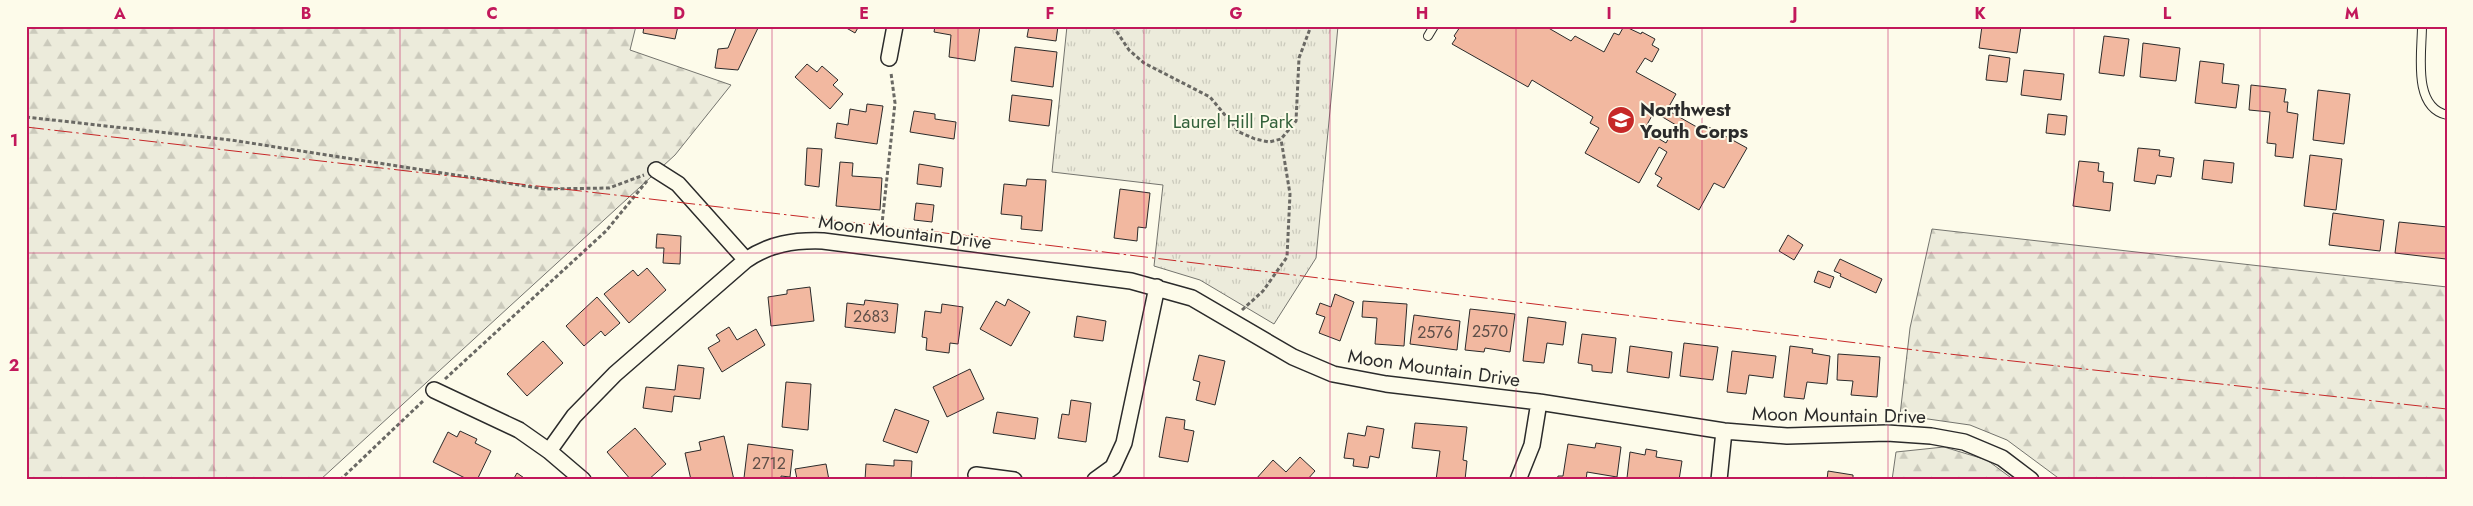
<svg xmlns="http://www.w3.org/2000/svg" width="2473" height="506" viewBox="0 0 2473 506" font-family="Jost,sans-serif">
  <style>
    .grass { fill: url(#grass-tufts); stroke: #74746e }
    .forest { fill: url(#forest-firs); stroke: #74746e }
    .building { fill: #f2b8a0; stroke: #2b2b2b; fill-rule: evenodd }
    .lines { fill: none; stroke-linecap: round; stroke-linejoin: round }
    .lane-casing { stroke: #2b2b2b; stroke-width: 10 }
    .street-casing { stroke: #2b2b2b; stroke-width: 18 }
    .path { stroke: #6a6964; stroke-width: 3; stroke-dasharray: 4 2.5; stroke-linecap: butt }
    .lane { stroke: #fdfbea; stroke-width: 8 }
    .street { stroke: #fdfbea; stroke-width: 15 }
    .power { stroke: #c62828; stroke-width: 1; stroke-dasharray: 18 4 2.5 4; stroke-linecap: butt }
    .grid { fill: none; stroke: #c2185b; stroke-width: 1; stroke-opacity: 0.55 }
    .labels { text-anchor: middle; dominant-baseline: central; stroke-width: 4; stroke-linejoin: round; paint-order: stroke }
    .number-label { font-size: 16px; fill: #5d4e48 }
    .poi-label { font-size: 19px; font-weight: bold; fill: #2b2b2b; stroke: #fdfbea; text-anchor: start }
    .park-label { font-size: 19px; fill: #34623c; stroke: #fdfbea }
    .street-label { font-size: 19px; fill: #2b2b2b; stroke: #fdfbea }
    .neatline { fill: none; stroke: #c2185b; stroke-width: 2 }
    .grid-label { font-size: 16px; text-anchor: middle; font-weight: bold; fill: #c2185b }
  </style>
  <defs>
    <pattern id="grass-tufts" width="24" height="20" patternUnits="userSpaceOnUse" patternTransform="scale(1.25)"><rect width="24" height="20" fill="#ecebdb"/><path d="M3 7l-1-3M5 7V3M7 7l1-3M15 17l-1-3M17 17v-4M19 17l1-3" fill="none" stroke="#cbcabc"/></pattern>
    <pattern id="forest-firs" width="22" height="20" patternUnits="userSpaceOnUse" patternTransform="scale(1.25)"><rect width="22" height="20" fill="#ecebdb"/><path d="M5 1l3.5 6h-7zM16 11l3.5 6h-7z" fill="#cbcabc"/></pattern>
  </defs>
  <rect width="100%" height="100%" fill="#fdfbea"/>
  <path class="grass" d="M1067,26H1338L1316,258L1274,324L1200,280L1154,266L1163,185L1052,172Z"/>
  <path class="forest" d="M26,26H636L630,50L731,85L675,155L320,480H26Z
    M1932,229L2447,287V480H2061L2007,440L1970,425L1900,415L1910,328Z
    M1944,447L1987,460L2014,480H1892L1896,452Z"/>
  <path class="building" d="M644,26H678L675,39L643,33Z
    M737,26L758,28L738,70L715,68L718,49L728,48Z
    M843,26H859L855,33Z
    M935,26H980L975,61L949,57L951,35L934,32Z
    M1029,26H1058L1056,41L1027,37Z
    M1462,26H1545L1571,41L1575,36L1604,52L1614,33L1619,35L1624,26L1641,34L1642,32L1655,39L1652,45L1659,49L1652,62L1645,58L1636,72L1676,94L1667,110L1702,130L1705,125L1747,148L1724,188L1714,183L1699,210L1657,186L1662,178L1655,174L1667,152L1659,147L1639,183L1585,153L1599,128L1590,123L1593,117L1532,80L1528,87L1452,44L1456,38L1454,36L1460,27ZM1654,112L1676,125L1666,143L1644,130Z
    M1982,26H2021L2017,53L1979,48Z
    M2104,36L2129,39L2124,76L2099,73Z
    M2143,43L2180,48L2176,81L2140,77Z
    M1015,47L1057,52L1053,87L1011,81Z
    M1989,55L2010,58L2007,82L1986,80Z
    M2200,61L2224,64L2222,83L2239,85L2236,108L2195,103Z
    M807,64L817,72L822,66L838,80L833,85L843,94L830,109L795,77Z
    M2024,70L2064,74L2061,100L2021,95Z
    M2251,85L2286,89L2284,102H2288L2287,112L2298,114L2293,158L2275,156L2276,144L2267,143L2270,112L2249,110Z
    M2318,90L2350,94L2344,144L2313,140Z
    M1012,95L1052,100L1049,126L1009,121Z
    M867,104L883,106L877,144L835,138L837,123L848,125L850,109L866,112Z
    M914,111L935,114V119L956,122L954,139L910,132Z
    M2048,114L2067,116L2065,135L2046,133Z
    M807,148L822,149L819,187L805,185Z
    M2138,148L2160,150L2159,156L2174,158L2171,177L2157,175L2155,184L2134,181Z
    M2310,155L2342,159L2336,210L2304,206Z
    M2204,160L2234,163L2232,183L2202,179Z
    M2079,161L2099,163L2098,171L2104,172L2103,182L2113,183L2110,211L2073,206Z
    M840,162L853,163L852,176L882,178L880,210L836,206Z
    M919,164L943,168L941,187L917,184Z
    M1027,179L1046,180L1042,231L1021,229L1022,216L1001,214L1004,184L1026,186Z
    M1120,189L1150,193L1146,228L1138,227L1137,241L1114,238Z
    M916,203L934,205L932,222L914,220Z
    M2333,213L2384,220L2380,251L2329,245Z
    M2399,222L2447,227L2446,259L2395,253Z
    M657,234L681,236L680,264L663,263L664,248H656Z
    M1788,235L1803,245L1794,260L1779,251Z
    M1840,259L1882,279L1876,293L1840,276L1841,274L1834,271Z
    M647,268L666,290L629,323L604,294L633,270L638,276Z
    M1818,271L1834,277L1830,288L1814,282Z
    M810,287L814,321L771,326L768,297L787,294V290Z
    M1335,294L1354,302L1340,341L1319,333L1325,317L1316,314L1320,303L1331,307Z
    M597,297L620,323L605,336L601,331L584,346L566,326Z
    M1008,299L1030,312L1011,346L980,329L996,301L1005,306Z
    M865,300L898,304L895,333L845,327L847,303L864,305Z
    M1363,301L1407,304L1404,346L1375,344L1377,318L1362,317Z
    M942,304L963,307L958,344L950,343L949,353L926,350L927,338L922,337L925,311L941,313Z
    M1470,309L1515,314L1510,352L1485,348L1484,352L1465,350Z
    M1414,315L1460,321L1457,350L1410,344Z
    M1077,316L1106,321L1103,341L1074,337Z
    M1528,317L1566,322L1563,345L1547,343L1544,363L1523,361Z
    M729,327L737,340L756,329L765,345L722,372L708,348L720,341L716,335Z
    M1582,334L1616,338L1612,373L1592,371V365L1578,363Z
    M543,341L563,363L527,396L507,374Z
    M1684,343L1718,347L1713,380L1680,376Z
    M1630,346L1672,352L1669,378L1627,372Z
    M1790,346L1813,349L1812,353L1830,356L1827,384L1807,382L1804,399L1784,397Z
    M1732,351L1776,356L1773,378L1749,375L1746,394L1727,392Z
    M1838,354L1880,357L1877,397L1851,395L1853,381L1837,380Z
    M1199,355L1225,361L1215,405L1196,400L1200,382L1193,380Z
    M678,365L704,368L700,399L674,396L672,412L643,408L646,387L675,390Z
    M970,369L984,399L947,417L933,387Z
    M786,382L811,384L808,430L782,427Z
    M1071,400L1091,403L1086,442L1058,438L1062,414L1069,415Z
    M895,409L929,421L917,453L883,441Z
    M997,412L1038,418L1035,439L993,433Z
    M1166,417L1185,420L1184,429L1194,431L1188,462L1159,457Z
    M1415,423L1467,427L1463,460L1467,461L1465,480H1436L1440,451L1412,448Z
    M1367,426L1384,429L1379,458L1370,456L1368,468L1353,466L1354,459L1344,458L1348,433L1365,436Z
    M635,428L666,464L648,480H631L607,452Z
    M460,431L477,439L475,443L491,451L477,480H469L433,462L448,432L457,437Z
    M724,436L734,480H691L685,453L701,450L699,442Z
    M1596,443L1621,447L1617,477L1587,472L1586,480H1557L1558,476H1563L1568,444L1595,448Z
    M748,444L793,450L790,477L781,476V480L744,478Z
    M1646,449L1657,451L1656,457L1682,461L1679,480L1627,478L1630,452L1645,455Z
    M1300,457L1315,471L1307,480L1256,479L1273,460L1286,472Z
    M894,460L912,461L911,479L865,480L866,464L894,466Z
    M826,464L829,480H795L797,479L795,469Z
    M1828,471L1853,475V480H1827Z
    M517,473L527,480H513Z"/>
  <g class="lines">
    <g class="lane-casing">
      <path id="lane" d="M2422,26C2422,53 2412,107 2447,115
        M1428,36L1434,26"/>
    </g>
    <g class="street-casing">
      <path id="street" d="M889,58L895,26
        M656,170L678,184L746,260
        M434,390L519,430L549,451L583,480
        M549,451L574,416L615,374L746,260C769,244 794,240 823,241L1131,281L1192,298L1293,357L1333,374L1386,384L1539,402L1724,431L1787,436L1887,433L1931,436L1964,442L2002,458L2031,480
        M976,475L1014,480
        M1095,480L1113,467L1124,443L1157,287
        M1518,480L1532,445L1539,402
        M1719,480L1724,431"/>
    </g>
    <path class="path" d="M1113,26L1129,50L1144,63L1210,97L1239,132L1255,139L1269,142L1281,139L1296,121L1299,58L1311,26
      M26,117L231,140L545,189L609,188L644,175
      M881,233L895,103L891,73
      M1242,310L1263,291L1287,257L1290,194L1281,139
      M445,379L606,231L647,181
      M340,480L423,401"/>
    <use href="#lane" class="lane"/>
    <use href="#street" class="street"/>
    <path class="power" d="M26,127L988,238L1940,353L2447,409"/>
  </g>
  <path class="grid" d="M214,26V480M400,26V480M586,26V480M772,26V480M958,26V480M1144,26V480M1330,26V480M1516,26V480M1702,26V480M1888,26V480M2074,26V480M2260,26V480M26,253H2447"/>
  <defs>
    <g id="school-disc" transform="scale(1.4375)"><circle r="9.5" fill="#c62828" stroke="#fdfbea"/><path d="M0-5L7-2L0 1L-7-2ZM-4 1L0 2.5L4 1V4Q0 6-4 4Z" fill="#fff"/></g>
  </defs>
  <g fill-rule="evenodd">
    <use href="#school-disc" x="1621" y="120"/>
  </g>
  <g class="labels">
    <g class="number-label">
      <text x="871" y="316">2683</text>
      <text x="1490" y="331">2570</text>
      <text x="1435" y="332">2576</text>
      <text x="769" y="463">2712</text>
    </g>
    <g class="poi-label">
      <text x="1640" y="109">Northwest<tspan x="1640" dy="22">Youth Corps</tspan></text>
    </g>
    <g class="park-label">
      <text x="1233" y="121">Laurel Hill Park</text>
    </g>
    <g class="street-label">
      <text transform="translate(905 232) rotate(7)">Moon Mountain Drive</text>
      <text transform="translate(1434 368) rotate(8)">Moon Mountain Drive</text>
      <text transform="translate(1839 415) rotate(1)">Moon Mountain Drive</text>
    </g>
  </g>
  <rect width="2473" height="506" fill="none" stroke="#fdfbea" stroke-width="55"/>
  <rect x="28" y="28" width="2418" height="450" class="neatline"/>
  <g class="grid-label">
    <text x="120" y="19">A</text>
    <text x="306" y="19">B</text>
    <text x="492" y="19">C</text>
    <text x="679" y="19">D</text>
    <text x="864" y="19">E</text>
    <text x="1050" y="19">F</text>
    <text x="1236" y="19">G</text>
    <text x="1422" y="19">H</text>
    <text x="1609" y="19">I</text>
    <text x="1795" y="19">J</text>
    <text x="1980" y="19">K</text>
    <text x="2167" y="19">L</text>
    <text x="2352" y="19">M</text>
    <text x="14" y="146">1</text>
    <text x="14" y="371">2</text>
  </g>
</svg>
